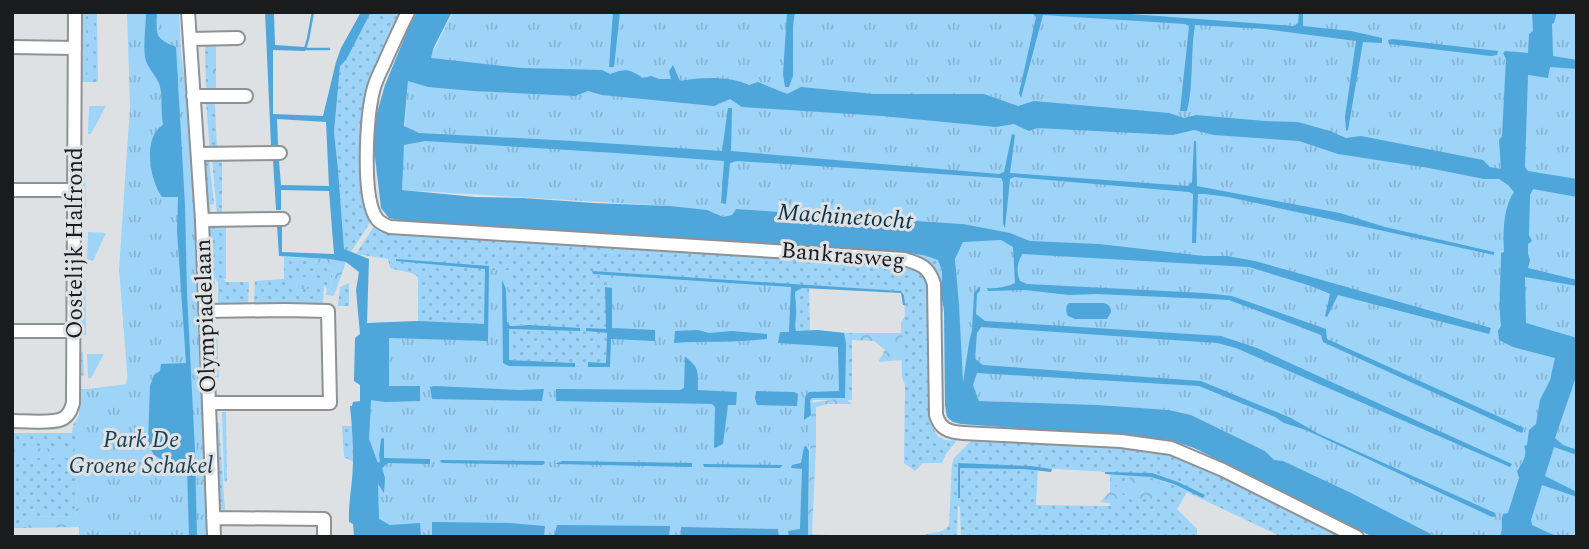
<svg xmlns="http://www.w3.org/2000/svg" width="1589" height="549" viewBox="0 0 1589 549" font-family="Spectral,serif">
  <style>
    .grass { fill: url(#grass-dots); fill-rule: evenodd }
    .forest { fill: url(#forest-crowns) }
    .park { fill: url(#park-tufts) }
    .garden { fill: #9ed4f8 }
    .water { fill: #4ea6db }
    .lines { fill: none; stroke-linecap: round; stroke-linejoin: round }
    .stream { stroke: #4ea6db; stroke-width: 2.5 }
    .minor-casing { stroke: #8e9294; stroke-width: 16 }
    .minor { stroke: #fff; stroke-width: 12 }
    .labels { text-anchor: middle; dominant-baseline: central; stroke-width: 6; stroke-linejoin: round; paint-order: stroke }
    .street-label { font-size: 23px; fill: #191b1c; stroke: #dde1e4 }
    .park-label { font-size: 23px; font-style: italic; fill: #163c52; stroke: #dde1e4 }
    .water-label { font-size: 24px; font-style: italic; fill: #0b3248; stroke: #dde1e4 }
  </style>
  <defs>
    <pattern id="grass-dots" width="8" height="8" patternUnits="userSpaceOnUse" patternTransform="scale(1.75)"><rect width="8" height="8" fill="#9ed4f8"/><path d="M2 2h.1M6 6h.1" fill="none" stroke="#88b5d4" stroke-width="1.8" stroke-linecap="round"/></pattern>
    <pattern id="forest-crowns" width="20" height="18" patternUnits="userSpaceOnUse" patternTransform="scale(1.75)"><rect width="20" height="18" fill="#9ed4f8"/><path d="M2 6a3 3 0 1 1 6 0M12 15a3 3 0 1 1 6 0" fill="none" stroke="#88b5d4"/></pattern>
    <pattern id="park-tufts" width="24" height="20" patternUnits="userSpaceOnUse" patternTransform="scale(1.75)"><rect width="24" height="20" fill="#9ed4f8"/><path d="M3 7l-1-3M5 7V3M7 7l1-3M15 17l-1-3M17 17v-4M19 17l1-3" fill="none" stroke="#88b5d4"/></pattern>
  </defs>
  <rect width="100%" height="100%" fill="#dde1e4"/>
  <path class="grass" d="M81,12H97L98,82H81Z
    M371,12H405L368,87C357,130 367,175 373,218L351,252L344,249L338,169L334,132L340,65L346,59Z
    M205,44H212V90L206,91Z
    M206,102H215L217,151H210Z
    M79,149H84L86,207H79Z
    M212,158H219L222,160V213L217,215Z
    M204,159H209L214,204L210,205L211,214L206,213Z
    M226,222V279H224L226,282H249L248,307L218,305V282L215,278L214,296H210L207,223Z
    M376,223L381,227L390,230L894,260C917,265 924,266 932,289C932,320 934,351 933,382C933,397 927,417 934,430C939,441 947,441 957,440L946,454L942,463H923L915,471L904,463L905,385L902,377L901,322L905,316L904,293L901,291L785,284L791,287L795,292L801,288H809L810,331C823,329 838,333 852,333V400H804V435L810,437L809,451L807,447H804L801,463L792,465L791,467L802,469V476H793L791,517H799L800,529L788,531L789,537H779L777,529L681,527V537H670L669,526L557,525L554,537H544V526L509,523L433,522L432,537H421L419,523L390,525L378,517V482L384,491L385,478L382,467L388,463L430,464C433,446 440,427 423,416L397,427L394,460L384,458L383,439L381,440L379,456L380,461L378,464L369,439L371,400L385,402L420,400V386H389V338L488,341L489,325L418,321V277C411,270 399,272 390,268L388,259L356,254ZM608,282L612,328L655,330V341L611,339L610,367H588V362L606,363L607,333L586,331V328L606,330ZM529,325L572,328L577,330L509,329V360L575,363V366H509L503,363V326ZM434,386L520,390L544,389L542,401L433,399L430,387ZM556,389L698,390L736,392V404L728,405L723,444L715,448L714,446L715,407L712,404L556,401ZM756,392H794L798,394L797,406L758,405L755,398ZM565,410L706,413V453L692,463V467L555,464L562,461L560,442ZM436,412L475,413L509,424L504,433L497,434L500,440L493,454L495,461H544L545,463L543,465L443,463L441,462L439,421ZM769,419H789L793,454L782,465V467H704V464H733L741,423ZM398,471L427,473L419,511L398,510ZM479,471L529,473L533,493V513L459,517L436,512L440,473ZM583,474L688,476L667,518L588,516ZM710,474L778,476L773,519L690,518Z
    M863,250C888,252 914,251 938,259L942,271V300L944,309L938,320L929,267Z
    M284,257L309,258L310,266L334,268L329,291L335,293L333,296L326,295L327,289L324,285L323,306L307,304L306,308L256,307L254,304L255,281L284,279Z
    M79,265H85L86,335H80V351L83,352L84,376L79,375Z
    M349,283V306H338L340,287Z
    M217,331L219,378L213,375L211,332Z
    M80,389L93,390L84,449H13V458H80L75,517L33,516L27,528H12V433H72L73,425L80,414Z
    M222,412H226L227,482L224,481Z
    M219,423L225,510L219,509L215,424Z
    M342,426H352L353,462L344,457Z
    M974,438L1159,449L1191,459L1354,537H1282L1187,492L1177,509L1197,529V537H961L960,507L958,506L957,537H921C931,530 941,536 949,525L952,464L954,458ZM958,463L1033,468H960V498H958ZM1038,468L1110,472V506L1036,505Z"/>
  <path class="forest" d="M212,44H216V90H212Z
    M137,239L144,244L131,271L133,322L142,327L155,322L164,326L152,358H150L134,381L133,467L147,473L142,493L148,495L141,500L130,504L138,495L121,478L118,483L102,473L101,505L85,506L84,512H102L103,533H132L140,526L156,525V516L132,512L173,493H178L173,466L178,462C187,464 187,469 188,477L189,537H80L79,527L27,528L32,516L75,517L80,458H13V448L85,449V457L94,456V467H112L115,458L128,457L126,382L142,345V328H123L124,269Z
    M309,258L330,259L346,262L335,293L329,291L334,268L309,266Z
    M852,333H902V360L878,362L885,350L874,341L852,340Z
    M845,398L852,404H828L816,407V445L812,535H808L810,447V437L807,436L810,403Z
    M1130,477L1144,478L1164,484L1152,504L1146,494L1136,503L1123,493L1117,504L1100,502L1119,483L1126,486Z"/>
  <path class="park" d="M127,12H179L181,53L193,139L195,227L208,537H79V390L128,384L119,269L130,106Z
    M453,12H1577V537H1430L1274,461L1265,451L1191,415L1169,410L1098,405L979,401L973,385L962,383L955,259L963,242L965,224L736,209L732,215L723,217L669,206L401,190L408,80L430,58Z
    M490,270H511L510,360L513,364L588,367L606,363L613,276L795,286C795,294 797,305 797,312C797,320 794,323 796,331L808,332L817,330L844,333L846,344L845,398L813,397L808,447L809,451L806,534L880,537H364L369,323L418,321L489,324Z
    M295,274H301L302,277H309L316,281V287L308,289H300L292,281V277Z"/>
  <path class="garden" d="M88,12H94V43H88Z
    M88,46H93L94,80H87Z
    M89,106H106L91,134H88Z
    M88,232L106,233L93,261L87,259Z
    M87,354H104L91,378H88Z"/>
  <path class="water" d="M146,12H157C156,34 154,38 176,47L185,205L187,293L195,452L197,537H189L187,468L184,463L179,462L173,466L154,455L148,444L150,386L154,375L160,371L161,364L186,363L177,231L178,197H162C150,181 142,137 163,125C161,114 162,103 161,92C160,77 147,70 145,57C143,43 146,26 146,12Z
    M265,12H274L275,45L305,47V51L273,50V114L323,116L336,62L341,48L361,12H371L346,60L340,66L334,132L338,169L344,249L369,259L367,323L418,321L484,324L485,269L396,261V259L489,266L488,341L389,338V386H420V401L385,402L371,400L369,439L378,463L380,461L379,456L381,439L384,438V458L430,459V464L388,463L382,468L385,478L384,493L378,484L379,519L390,525L420,523L421,537L388,535V537H354L353,524L349,522C348,502 353,482 353,462C353,443 352,425 350,406H352L353,402L360,401V385L354,381L355,338L360,334L356,290L359,272L346,262L330,259L279,256L277,225L282,224V252L334,254L329,191L281,190V210H276L273,160L279,161L281,185L329,186L326,122L277,119L278,145H271Z
    M417,12H452L434,47L431,58L522,68L602,70L610,74C626,68 629,69 643,78L651,76L659,79H671L669,71L673,65L680,81C702,77 729,76 749,85L758,82L787,94L801,87L874,94H984L1018,106L1034,101L1169,113L1184,118L1196,115L1265,121L1298,122L1330,131L1346,138L1361,136L1483,160L1490,167L1501,169L1499,140L1502,136L1506,59L1503,53L1505,51L1528,53L1529,34L1533,31L1532,12H1557L1554,23L1552,24L1553,56L1577,60V69L1550,67L1548,78L1528,75L1525,167L1528,171L1577,179V197L1533,189L1530,195L1529,235L1532,241L1528,244V254L1530,260L1528,268L1577,280V286L1525,277L1526,323L1577,338V374L1555,438L1563,445L1577,450V455L1554,447L1545,476L1577,492V497L1542,485L1531,520L1532,525L1558,537H1496L1500,536C1504,526 1500,523 1503,514L1508,513L1519,478L1517,471C1522,464 1528,455 1524,446L1527,445L1529,430L1536,424L1540,400L1550,380L1555,358L1513,347L1499,340L1498,331L1501,326C1498,301 1501,278 1501,253L1504,252C1503,233 1503,208 1514,192L1508,185L1499,179H1484L1429,168L1338,154L1299,141L1214,135L1194,130L1173,135L1037,128L1029,131L1014,124L996,127L882,116L742,107L730,99L714,106L602,95L588,91L575,96L473,91L428,87L408,81L404,126L419,133L573,141L722,151L728,108H732L731,151L999,174L1004,172L1012,134L1015,135L1010,173L1188,186L1192,182L1194,141H1196L1197,186L1340,213L1385,227L1494,252V255L1228,197L1205,194H1198L1196,243H1192L1193,194L1189,192L1014,177L1010,179L1005,228L1003,224V182L1001,178L737,161L730,163L726,204L721,203L724,161L616,153L425,141L404,145L402,190L475,197L523,198L593,203L670,206L707,210L723,217L732,215L736,209L963,224L1010,233L1030,241L1099,244L1204,256H1227L1255,261L1491,328L1489,334L1338,295L1327,317L1325,316L1330,294L1311,286L1249,267L1022,254C1017,264 1016,271 1020,281L1027,284L1204,293L1232,296L1326,329L1327,339L1524,428L1522,433L1323,342L1321,335L1229,300L1097,294L1069,295L1025,290L988,291L987,288C996,289 1007,287 1015,283L1013,247L1001,240L963,242L955,259L959,305L963,383L969,343L972,330L974,293L979,287L980,290L977,294L976,314L985,321L1221,336L1257,348L1512,464L1510,467L1236,348L1217,343L981,327L977,333L975,359L983,365L1201,381L1291,418L1319,434L1495,513L1496,516L1492,517L1306,430L1284,423L1275,417L1199,386L977,373L973,385L979,401L1098,405L1169,410L1191,415L1265,451L1274,460L1283,461L1349,492L1431,534L1430,537H1373L1194,448L1170,440L961,424L953,422L947,417L945,405L944,309L942,300V271L938,260L927,256L910,253L863,250L410,222L389,218L381,208L374,149L375,120L385,85L409,27Z
    M613,12H620L614,67H609Z
    M787,12H795L793,26V76L789,87H785L783,74Z
    M1014,12H1104L1294,26L1298,23L1299,12H1303V26L1351,31L1382,38V43L1363,42L1348,130L1346,131L1345,117L1356,41L1265,29L1195,25C1190,54 1194,84 1187,111H1180L1189,26L1185,24L1043,15L1021,98L1019,93L1036,17L1033,14Z
    M1393,39L1498,51L1497,55L1491,56L1389,44L1388,40Z
    M592,271L901,291L904,295L905,305H903L901,293L802,288L795,292C795,298 796,303 796,309C797,317 794,323 796,331L817,330L844,333L846,344L845,398H812L810,400L811,415L804,420L805,397L809,392L839,391L838,347L778,343L780,332H789L791,287L593,274Z
    M502,280L506,289L507,322L510,326L529,325L580,328V331L509,329V360L575,363V367L509,366L503,363Z
    M605,287L612,288V328L655,330V341L611,339L610,367H588V362L606,363L607,333L586,331V328L606,329Z
    M1069,303H1103C1108,304 1111,306 1111,312L1107,319H1075L1068,316C1066,312 1065,306 1069,303Z
    M698,330L709,333L732,331L767,334V339C736,343 705,341 674,343L675,331Z
    M685,357C701,368 697,373 698,390L737,392L736,405H728L723,444L715,448L714,447L715,407L712,404L556,401V389L680,390L684,388Z
    M434,386L520,390L544,389L542,401L432,399L430,387Z
    M756,391L794,392L798,394L797,406L757,405L755,398Z
    M806,446L809,451L808,535L880,537H789L788,531L800,529L802,469L791,468L792,465L801,463L804,447Z
    M441,460L544,461L545,463L543,465L443,463L440,462Z
    M562,461L692,463V467L555,464Z
    M958,463L1030,466L1052,469L1051,472L1024,469L960,468V498H958Z
    M703,464L782,465V466L780,468L704,467Z
    M1105,472L1152,473L1178,482L1205,495L1203,498L1174,484L1151,477L1105,474Z
    M432,522L509,523L545,526L544,537H432Z
    M557,525L670,526L669,537H554Z
    M681,527L778,529L779,537H681Z"/>
  <g class="lines">
    <path class="stream" d="M313,12L308,39L305,49H329"/>
    <g class="minor-casing">
      <path id="minor" d="M188,12L202,220L214,537
        M408,12C399,30 391,48 383,66C379,74 375,82 373,91C367,116 361,198 377,219C380,223 385,225 390,227L904,259C921,264 929,267 934,284L936,415C940,429 949,432 963,433L1121,441L1171,448L1223,470L1357,537
        M190,39L238,38
        M12,47L75,48
        M193,96H246
        M198,154L280,153
        M12,190H75
        M202,220L283,219
        M205,311L285,310L328,311L330,403H210
        M12,331H74
        M12,421C25,421 55,424 64,418C70,414 71,409 73,403L75,12
        M213,518L324,519V537"/>
    </g>
    <use href="#minor" class="minor"/>
  </g>
  <g class="labels">
    <g class="street-label">
      <text transform="translate(75 243) rotate(-90)">Oostelijk Halfrond</text>
      <text transform="translate(843 256) rotate(5)">Bankrasweg</text>
      <text transform="translate(206 316) rotate(-92)">Olympiadelaan</text>
    </g>
    <g class="park-label">
      <text x="141" y="440">Park De<tspan x="141" dy="26">Groene Schakel</tspan></text>
    </g>
    <g class="water-label">
      <text transform="translate(845 217) rotate(4)">Machinetocht</text>
    </g>
  </g>
  <rect width="1589" height="549" fill="none" stroke="#191b1c" stroke-width="28"/>
</svg>
